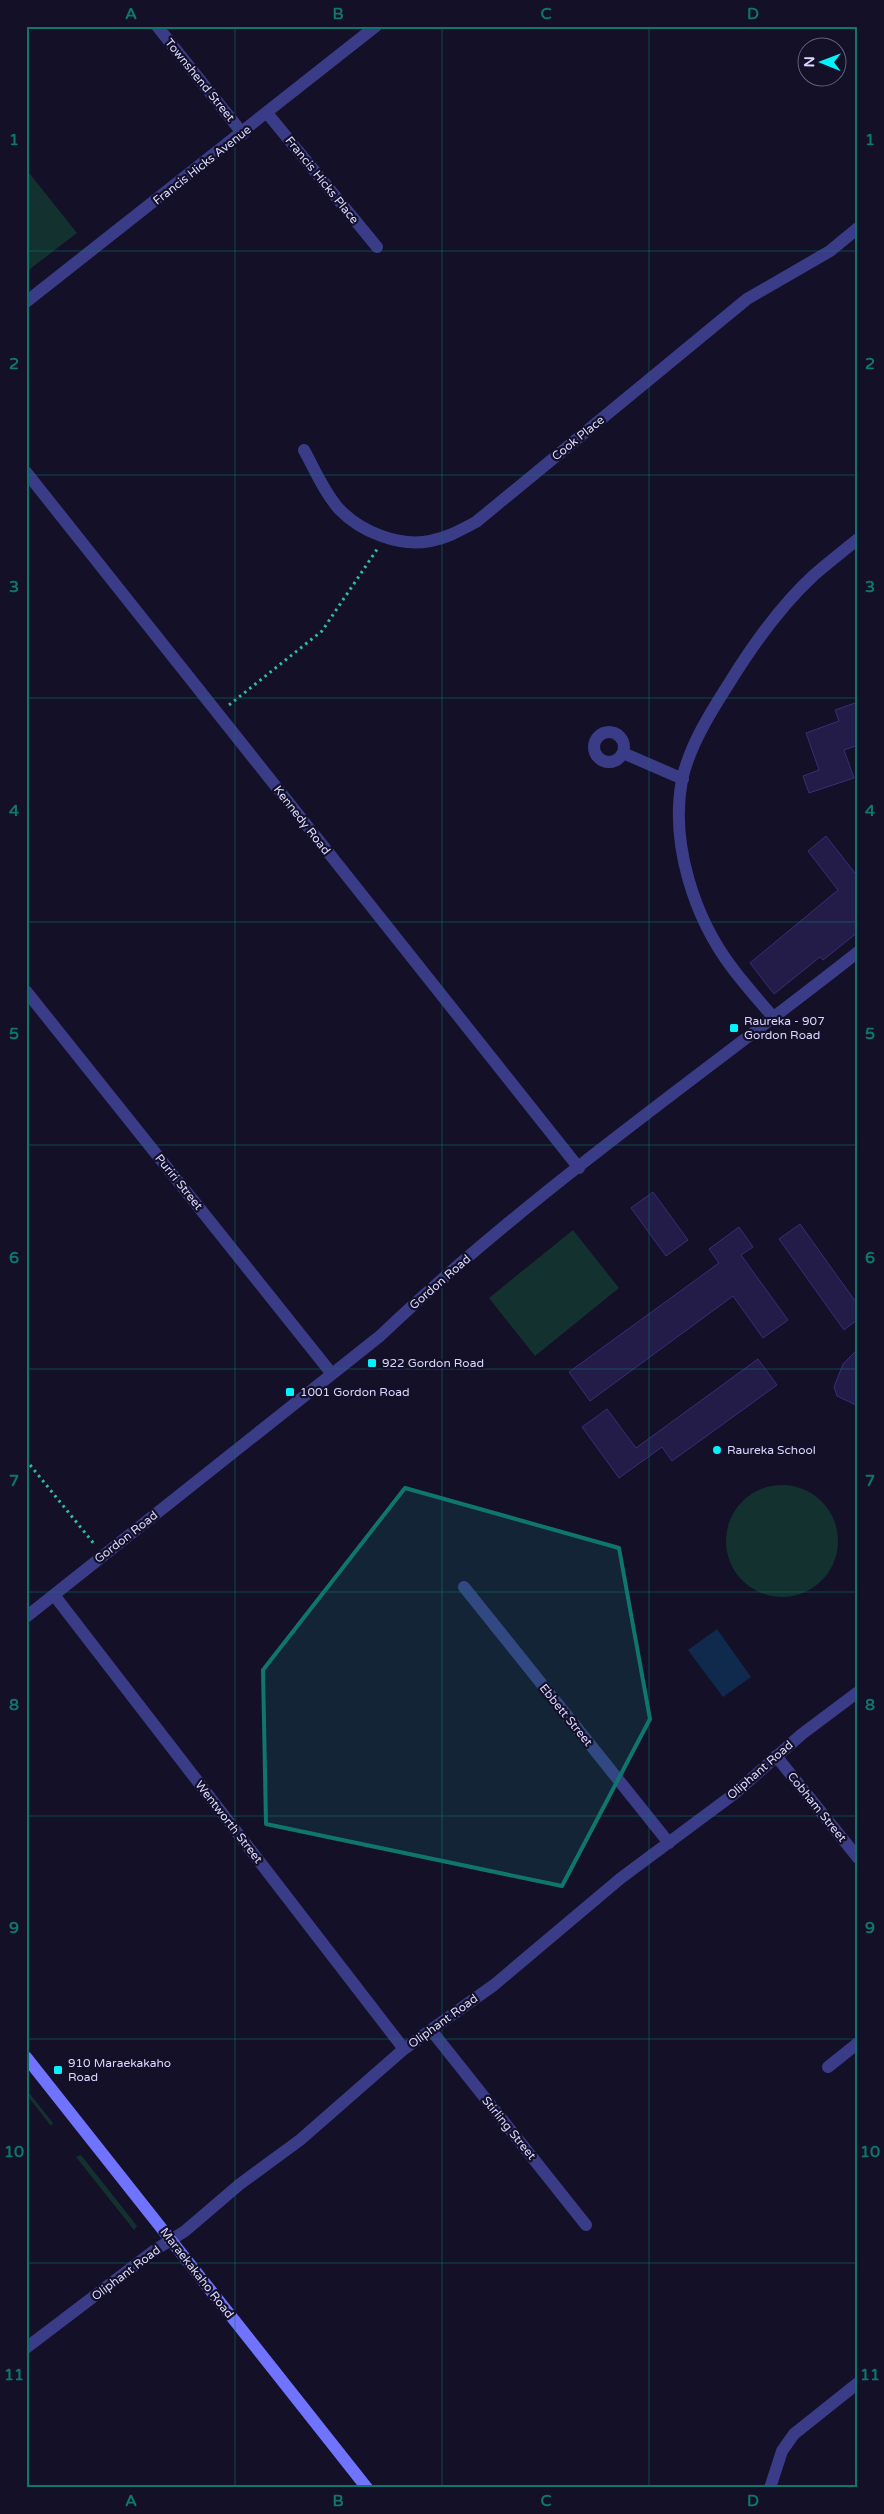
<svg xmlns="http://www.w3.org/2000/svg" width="884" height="2514" viewBox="0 0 884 2514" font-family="'Varela Round',sans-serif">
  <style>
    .green { fill: #13322f }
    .water { fill: #0f2a4d }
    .building { fill: #231c49; stroke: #392e75 }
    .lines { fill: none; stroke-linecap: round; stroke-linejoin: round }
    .path { stroke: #30baaa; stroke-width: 3; stroke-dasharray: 2.5 4; stroke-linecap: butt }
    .street { stroke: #3b3c87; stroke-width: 12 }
    .secondary { stroke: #6f73fe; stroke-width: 12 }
    .marked { fill: #0f766e; fill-opacity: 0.2; stroke: #0f766e; stroke-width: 4; stroke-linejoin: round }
    .grid { fill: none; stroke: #0f766e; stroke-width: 1; stroke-opacity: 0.55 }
    .poi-dot { fill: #04f2fe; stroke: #131028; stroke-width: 2 }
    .labels { text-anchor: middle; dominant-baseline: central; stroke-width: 4.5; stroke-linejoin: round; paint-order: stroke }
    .street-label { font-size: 12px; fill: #dad7ff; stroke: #131028 }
    .poi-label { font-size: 12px; fill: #dad7ff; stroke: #131028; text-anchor: start }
    .neatline { fill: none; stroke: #0f766e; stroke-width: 2 }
    .grid-label { font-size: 16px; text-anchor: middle; font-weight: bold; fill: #0f766e }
  </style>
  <rect width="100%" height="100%" fill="#131028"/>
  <path class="green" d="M26,169L77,233L26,272Z
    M573,1230L619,1288L535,1356L489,1298Z
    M726 1541a56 56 0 1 1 112 0a56 56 0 1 1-112 0Z
    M26,2089L53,2123L51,2126L26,2094Z
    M81,2155L137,2226L134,2230L76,2157Z"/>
  <path class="water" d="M717,1629L751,1677L723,1697L688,1650Z"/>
  <path class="building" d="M855,703L858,711V745L844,750L854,778L809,793L803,776L819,770L806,733L839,721L835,710Z
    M826,836L858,877V932L823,960L820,957L774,994L750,963L838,890L808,851Z
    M653,1192L688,1240L666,1256L631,1208Z
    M800,1224L858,1305V1319L844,1330L779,1239Z
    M739,1227L753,1247L741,1255L788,1320L763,1338L733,1296L590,1401L569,1372L719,1263L709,1249Z
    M858,1349V1406L837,1396L834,1387L843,1364Z
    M758,1359L777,1385L672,1461L662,1447L619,1478L582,1427L607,1409L636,1448Z"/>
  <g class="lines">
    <path class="path" d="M229,705L322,631L378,548
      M26,1460L95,1545"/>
    <path class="street" d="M157,26L243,134
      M267,113L377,247
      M26,302L376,26
      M304,450C315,470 324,492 339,509C361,532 399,547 430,541C447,538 461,530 476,522L747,299L830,251L858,228
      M26,472L579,1168
      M594 747a15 15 0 1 1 30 0a15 15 0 1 1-30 0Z
      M623,753L683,779
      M26,991L332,1374
      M774,1018C760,1002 746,986 733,969C694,918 670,843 682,780C689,747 710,713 728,685C752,646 779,607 814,575C828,563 843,551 858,539
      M464,1587L669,1843
      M54,1595L404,2049
      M26,1617L380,1336C528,1195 698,1078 858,952
      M776,1756L858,1858
      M431,2030L586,2225
      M828,2067L858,2043
      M26,2348L155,2250L185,2231L240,2184L300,2140L404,2049L494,1985L621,1878L734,1794L802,1734L858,1692
      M770,2488L782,2451L794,2434L858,2383"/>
    <path class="secondary" d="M26,2057L367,2488"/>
  </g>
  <path class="marked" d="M405,1488L619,1548L650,1719L562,1886L266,1824L263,1670Z"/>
  <path class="grid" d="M235,26V2488M442,26V2488M649,26V2488M26,251H858M26,475H858M26,698H858M26,922H858M26,1145H858M26,1369H858M26,1592H858M26,1816H858M26,2039H858M26,2263H858"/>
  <g class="poi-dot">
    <rect x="729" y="1023" width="10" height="10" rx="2.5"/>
    <rect x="367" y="1358" width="10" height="10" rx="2.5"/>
    <rect x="285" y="1387" width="10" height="10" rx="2.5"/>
    <circle cx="717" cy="1450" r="5"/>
    <rect x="53" y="2065" width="10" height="10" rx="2.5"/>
  </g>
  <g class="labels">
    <g class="street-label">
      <text transform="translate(200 80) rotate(51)">Townshend Street</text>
      <text transform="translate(202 165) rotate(-38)">Francis Hicks Avenue</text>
      <text transform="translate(322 180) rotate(51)">Francis Hicks Place</text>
      <text transform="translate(578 438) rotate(-39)">Cook Place</text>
      <text transform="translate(302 820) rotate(52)">Kennedy Road</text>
      <text transform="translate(179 1182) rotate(51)">Puriri Street</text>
      <text transform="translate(440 1282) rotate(-41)">Gordon Road</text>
      <text transform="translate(126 1537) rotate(-38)">Gordon Road</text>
      <text transform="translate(566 1715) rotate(51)">Ebbett Street</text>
      <text transform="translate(760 1770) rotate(-41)">Oliphant Road</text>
      <text transform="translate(817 1807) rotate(51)">Cobham Street</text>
      <text transform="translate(229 1822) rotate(52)">Wentworth Street</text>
      <text transform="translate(443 2021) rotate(-36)">Oliphant Road</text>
      <text transform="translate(509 2128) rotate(51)">Stirling Street</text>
      <text transform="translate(126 2273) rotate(-37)">Oliphant Road</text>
      <text transform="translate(197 2273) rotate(52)">Maraekakaho Road</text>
    </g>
    <g class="poi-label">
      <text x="744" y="1021">Raureka - 907<tspan x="744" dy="14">Gordon Road</tspan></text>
      <text x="382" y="1363">922 Gordon Road</text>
      <text x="300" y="1392">1001 Gordon Road</text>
      <text x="727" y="1450">Raureka School</text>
      <text x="68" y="2063">910 Maraekakaho<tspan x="68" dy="14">Road</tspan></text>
    </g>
  </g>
  <rect width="884" height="2514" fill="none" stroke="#131028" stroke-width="55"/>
  <g transform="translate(822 62) rotate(271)"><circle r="24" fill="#131028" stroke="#63607e"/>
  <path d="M0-4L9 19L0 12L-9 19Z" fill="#04f2fe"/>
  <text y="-8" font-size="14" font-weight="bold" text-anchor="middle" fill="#dad7ff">N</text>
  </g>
  <rect x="28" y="28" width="828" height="2458" class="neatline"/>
  <g class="grid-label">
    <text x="131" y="19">A</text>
    <text x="338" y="19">B</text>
    <text x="546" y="19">C</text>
    <text x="753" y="19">D</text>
    <text x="14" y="145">1</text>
    <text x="870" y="145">1</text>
    <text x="14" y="369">2</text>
    <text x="870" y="369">2</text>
    <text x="14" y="592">3</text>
    <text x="870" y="592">3</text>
    <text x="14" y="816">4</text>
    <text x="870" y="816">4</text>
    <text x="14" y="1039">5</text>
    <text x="870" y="1039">5</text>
    <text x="14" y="1263">6</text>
    <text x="870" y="1263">6</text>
    <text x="14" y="1486">7</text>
    <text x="870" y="1486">7</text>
    <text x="14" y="1710">8</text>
    <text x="870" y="1710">8</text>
    <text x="14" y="1933">9</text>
    <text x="870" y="1933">9</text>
    <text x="14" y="2157">10</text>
    <text x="870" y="2157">10</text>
    <text x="14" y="2380">11</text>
    <text x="870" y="2380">11</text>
    <text x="131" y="2506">A</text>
    <text x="338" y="2506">B</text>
    <text x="546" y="2506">C</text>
    <text x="753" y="2506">D</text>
  </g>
</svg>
